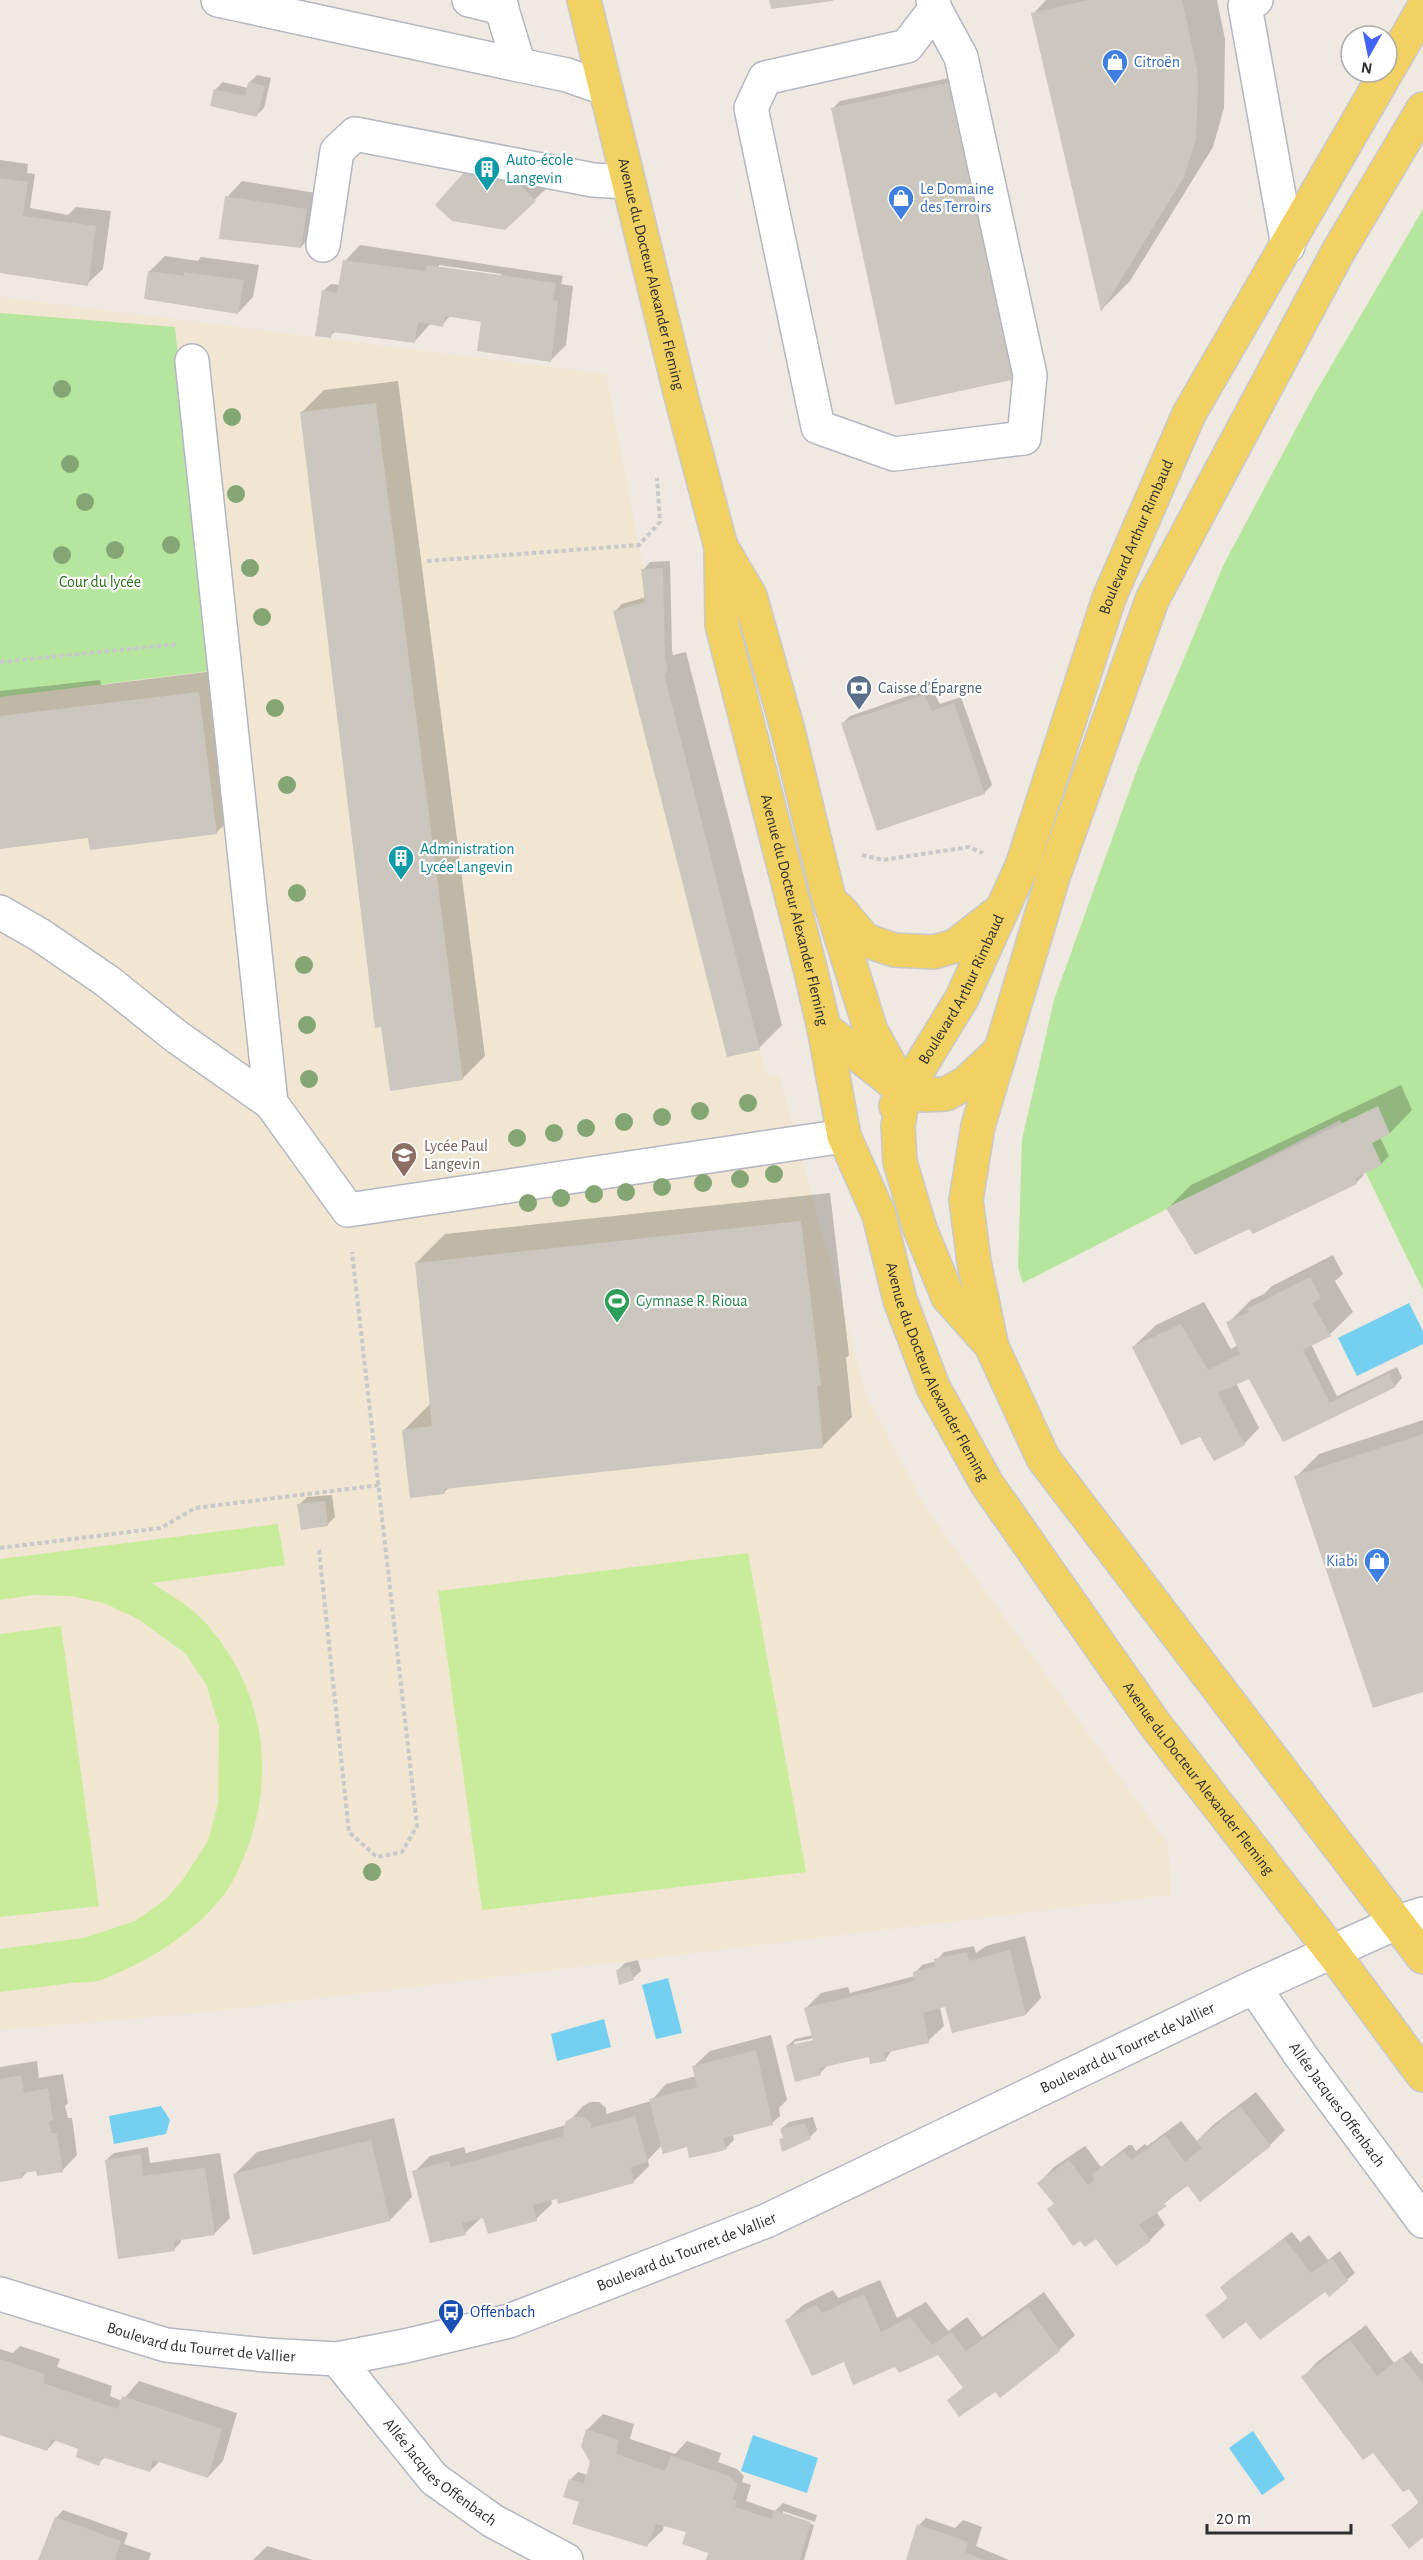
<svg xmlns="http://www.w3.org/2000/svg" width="1423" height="2560" viewBox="0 0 1423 2560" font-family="'Alegreya Sans',sans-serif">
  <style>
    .education { fill: #f0e6d1 }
    .green { fill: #b6e59e }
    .pitch { fill: #c9ec9a }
    .water { fill: #75cff0 }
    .shadow { fill: #0003; fill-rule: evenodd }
    .building { fill: #cbc7bf }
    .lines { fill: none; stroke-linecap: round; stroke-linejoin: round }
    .minor-casing { stroke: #b4b7c1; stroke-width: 36 }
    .major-casing { stroke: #c9c9c9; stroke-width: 36 }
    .path { stroke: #c9c9c9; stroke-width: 4; stroke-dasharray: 4.5 3; stroke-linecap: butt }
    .minor { stroke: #fff; stroke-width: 33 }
    .major { stroke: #f2d163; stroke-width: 33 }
    .tree { fill: #84a574 }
    .labels { text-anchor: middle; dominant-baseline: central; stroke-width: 4.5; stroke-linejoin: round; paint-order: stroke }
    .shop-label { font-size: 16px; fill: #366cbe; stroke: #fff; text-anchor: start }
    .culture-label { font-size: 16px; fill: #0d838f; stroke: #fff; text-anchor: start }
    .street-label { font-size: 16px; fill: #2e2e2e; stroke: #fff }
    .park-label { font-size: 16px; fill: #2c6e1b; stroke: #fff }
    .service-label { font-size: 16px; fill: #4e5e75; stroke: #fff; text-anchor: start }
    .education-label { font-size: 16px; fill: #785e54; stroke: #fff; text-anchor: start }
    .leisure-label { font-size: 16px; fill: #27864d; stroke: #fff; text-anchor: start }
    .transit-label { font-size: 16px; fill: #164399; stroke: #fff; text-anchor: start }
  </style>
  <rect width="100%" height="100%" fill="#efe9e1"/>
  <path class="education" d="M0,297L606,374L643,567L663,568L665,658L668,670L664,674L766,1073L780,1078L866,1395L927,1510L1168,1844L1171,1895L207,2012L0,2030Z"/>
  <path class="green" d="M1423,209V1290L1340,1120L1023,1283L1018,1268L1022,1140L1054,1000L1138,767L1224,564L1314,395Z
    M0,313L175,327L209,671L0,697Z"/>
  <path class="pitch" d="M278,1524L285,1565L152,1583C168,1594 186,1603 200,1617C261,1681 278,1767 247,1849C241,1865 233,1884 222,1897C192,1935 148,1961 104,1979C94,1983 82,1982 72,1983C48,1986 24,1989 0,1992V1949L84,1938L135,1921L165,1900L182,1881L208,1841L218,1804L219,1726L206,1684L185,1653L138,1619L104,1603L70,1596L33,1595L0,1600V1559Z
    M748,1553L806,1872L482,1910L438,1591Z
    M61,1626L99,1906L0,1917V1634Z"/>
  <path class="water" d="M1409,1303L1423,1331V1344L1357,1376L1338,1338Z
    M668,1978L682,2033L656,2039L642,1985Z
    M604,2019L611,2047L557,2061L551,2034Z
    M161,2106L170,2120L166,2134L114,2144L109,2116Z
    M1253,2431L1285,2479L1262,2495L1229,2448Z
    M753,2435L818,2458L807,2493L741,2471Z"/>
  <path class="shadow" d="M1046,0H1217L1225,39L1224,108L1213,147L1130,281L1102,309L1033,14Z
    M257,75L271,78L264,108L257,115L215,90L223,82L248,88L250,82Z
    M959,76L896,403L833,108L840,101Z
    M0,160L28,164L27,173L35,174L30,208L68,215L76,207L111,211L103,269L87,284L0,271Z
    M467,171L551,184L504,229Z
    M242,181L322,194L316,231L301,247L227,197Z
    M360,245L563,276L561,284L573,286L566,345L550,361L483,318L450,316L442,325L431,323L415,341L336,331L330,336L323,291L331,284L341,285L345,261ZM439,265L501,274V277L439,268Z
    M165,256L198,261L201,257L259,265L253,297L238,313L149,272Z
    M398,381L485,1056L462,1079L301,413L324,390Z
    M670,561L672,650L673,655L686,652L782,1025L759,1048L615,611L622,604L646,597L643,570L650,562Z
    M222,670L239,810L216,833L89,835L0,847V691L100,680L101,685Z
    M931,688L940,704L961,697L992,785L984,793L843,723L850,716Z
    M1401,1085L1412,1110L1390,1133L1380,1137L1389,1156L1381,1164L1363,1172L1364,1175L1356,1183L1250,1227L1168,1208L1191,1185Z
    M830,1193L849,1355L846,1358L852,1417L823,1446L450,1487L444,1492L404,1430L431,1403L416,1263L445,1234Z
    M1333,1255L1343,1274L1335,1281L1353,1312L1330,1334L1311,1344L1337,1396L1397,1367L1402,1378L1395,1386L1284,1440L1257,1373L1236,1383L1259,1428L1244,1444L1201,1435L1133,1347L1156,1325L1204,1302L1231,1349L1238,1345L1228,1323L1251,1300L1264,1294L1272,1286Z
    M1423,1420V1690L1296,1477L1319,1454Z
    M332,1495L335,1517L327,1525L299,1505L307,1497Z
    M1025,1936L1041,1998L1026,2014L946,2004L940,2007L944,2026L928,2041L892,2050L885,2060L870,2055L827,2066L820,2073L787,2046L795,2039L813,2035L806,2008L821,1993L848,1987L850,1993L915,1976V1973L922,1965L936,1961L944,1952L974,1946L976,1953L986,1946ZM819,2037L820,2040L794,2046V2042Z
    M638,1960L641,1971L633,1978L617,1971L625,1963Z
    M771,2035L787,2100L779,2108L780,2116L772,2123L733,2135L734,2140L726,2148L662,2145L648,2160L649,2166L634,2181L551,2199L552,2204L536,2219L482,2217L465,2233L414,2172L430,2156L464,2147L466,2153L566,2125L583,2106L590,2102H599L606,2108V2114L651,2101L666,2084L696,2076L694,2066L710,2051Z
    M37,2061L39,2078L63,2074L68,2103L65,2106L68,2118H72L77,2155L62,2171H28L22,2177L0,2181V2067Z
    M1256,2092L1285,2130L1270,2145L1181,2189L1156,2211L1165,2225L1150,2240L1096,2237L1055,2204L1039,2183L1054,2167L1085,2146L1101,2167L1129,2145H1132L1136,2151L1145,2144L1147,2146L1181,2121L1197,2141L1213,2125Z
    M813,2117L817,2130L810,2137L781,2140L784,2137L781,2129L789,2122Z
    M394,2118L412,2197L390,2220L234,2175L257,2152Z
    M148,2147L150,2163L220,2153L230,2218L214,2234L181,2238V2242L174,2249L106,2160L114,2153Z
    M1292,2232L1300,2242L1309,2235L1328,2260L1340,2251L1355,2273L1329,2295L1325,2290L1246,2320L1207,2315L1229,2297L1222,2287L1229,2280Z
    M880,2280L897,2318L926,2302L948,2331L967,2317L982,2337L1044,2292L1075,2335L1059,2350L995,2390L948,2401L964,2387L939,2354L896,2365L845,2360L787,2320L803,2305L833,2290L838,2298Z
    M1366,2325L1394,2363L1411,2351L1421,2364L1423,2363V2536L1413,2508L1420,2501L1410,2487L1303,2377L1318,2361Z
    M20,2346L60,2359L57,2367L112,2386L110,2396L122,2401L139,2381L237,2413L223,2461L208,2477L160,2461L150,2471L106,2456L98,2464L80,2448L57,2439L47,2450L0,2434V2349L13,2353Z
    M603,2414L634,2424L630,2439L675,2454L687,2441L721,2453L718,2462L737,2469L744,2476L742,2482L751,2485L746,2501L775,2511L783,2503L817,2515L815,2522L783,2511V2514L814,2525L804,2560H707L710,2552L688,2531L664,2525L663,2530L647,2545L580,2501L570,2480L578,2472L588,2475L592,2462L587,2430Z
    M63,2510L128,2533L124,2544L151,2553L149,2560H40L56,2518Z
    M926,2518L955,2528L963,2520L982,2527L976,2546L1009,2560H908L919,2525Z
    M267,2546L313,2560H253Z"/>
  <path class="building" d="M769,0H833V1L771,9Z
    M1088,0H1182L1197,69L1198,86L1196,139L1184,177L1101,312L1031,13Z
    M248,82L265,86L257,117L210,106L214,89L245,96Z
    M952,82L1016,379L895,405L831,108Z
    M466,170L518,183L536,201L505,230L452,221L435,205Z
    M0,178L28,182L23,216L96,226L88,286L0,273Z
    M225,196L307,209L301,248L219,239Z
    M343,260L426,271L427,265L556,283L553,300L558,301L551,362L477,351L481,322L445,316L443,327L418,322L415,343L332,332L331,338L315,336L322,290L337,293Z
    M148,271L184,276V272L244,280L238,314L144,299Z
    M376,403L463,1080L390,1091L381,1027L375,1028L300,412Z
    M663,568L665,658L668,670L664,674L760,1050L727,1057L613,611L645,602L641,569Z
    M199,692L217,834L90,850L88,838L0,849V716Z
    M924,695L932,711L954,703L985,794L877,831L841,723Z
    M1378,1106L1390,1134L1372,1143L1382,1165L1355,1178L1357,1184L1253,1234L1249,1229L1195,1255L1166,1208Z
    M801,1221L821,1385L817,1386L823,1448L444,1489L445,1494L410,1498L402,1430L432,1426L415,1263Z
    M1310,1277L1321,1298L1312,1303L1331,1336L1303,1350L1330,1403L1389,1373L1396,1387L1283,1442L1249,1379L1218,1393L1245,1445L1214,1461L1200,1437L1181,1445L1132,1347L1181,1324L1208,1370L1240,1354L1226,1322L1249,1312L1247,1309Z
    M1423,1434V1692L1373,1708L1294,1476Z
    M325,1501L328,1526L301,1530L297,1504Z
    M1010,1950L1026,2015L952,2033L945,2007L923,2013L929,2043L884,2053L886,2061L870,2064L869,2057L819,2068L821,2075L795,2082L786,2046L813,2040L804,2008L914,1981L913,1972L935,1966L934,1959L967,1952L969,1961Z
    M630,1966L634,1980L619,1985L616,1970Z
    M756,2050L773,2125L723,2138L727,2149L718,2152L689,2158L687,2147L663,2154L649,2099L697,2087L692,2066Z
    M21,2075L24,2093L48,2088L53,2120L49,2122L52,2133H57L63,2172L37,2176L36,2171L22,2173L23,2178L0,2182V2079Z
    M1240,2106L1271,2146L1200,2202L1188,2186L1163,2203L1167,2206L1139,2225L1151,2241L1116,2266L1096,2239L1085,2247L1080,2241L1073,2246L1047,2209L1054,2204L1037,2183L1069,2160L1088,2185L1095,2180L1092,2174L1124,2151L1131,2160L1165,2135L1185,2162L1202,2148L1196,2141Z
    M635,2116L648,2162L631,2167L634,2183L558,2204L557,2199L533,2205L537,2221L488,2234L483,2218L462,2223L466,2235L430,2243L412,2171L448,2161L451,2167L564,2136L563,2130L566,2121L574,2117H583L591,2123V2128Z
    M805,2123L811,2139L782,2152L779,2139L783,2138L780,2129Z
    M371,2140L390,2221L253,2255L233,2174Z
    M141,2154L143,2176L205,2168L215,2235L174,2241L175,2251L118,2259L105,2160Z
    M1284,2238L1311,2273L1332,2258L1348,2281L1329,2297L1325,2292L1260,2340L1246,2322L1223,2339L1205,2315L1228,2299L1220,2287Z
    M864,2294L881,2332L910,2317L932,2345L951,2332L966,2351L1028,2307L1060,2351L1000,2398L995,2392L959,2417L947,2400L963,2388L938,2355L899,2373L895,2367L853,2385L844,2362L812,2376L785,2320L817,2305L822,2313Z
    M1350,2340L1377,2376L1402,2357L1423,2383V2537L1409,2549L1391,2525L1419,2503L1409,2489L1403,2492L1373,2453L1363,2460L1301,2377Z
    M0,2359L45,2374L43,2383L118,2409L122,2396L222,2429L208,2478L153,2460L150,2472L102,2457L99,2466L76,2457L78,2449L51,2439L47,2451L0,2435Z
    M586,2429L619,2440L616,2454L665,2471L671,2456L729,2476L738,2484L733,2499L737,2501L735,2507L772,2519L774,2510L811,2522L800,2560H706L708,2553L682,2544L686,2532L656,2524L647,2547L572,2524L579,2502L563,2497L569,2479L584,2483L590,2462L581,2446Z
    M55,2517L121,2541L115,2560H38Z
    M917,2524L968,2542L965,2552L984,2560H906Z"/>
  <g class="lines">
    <g class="minor-casing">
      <g id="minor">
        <path d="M218,0L519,65"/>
        <path d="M469,0L502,8"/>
        <path d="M499,0L519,65L567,75L604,88"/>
        <path d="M933,0L935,9L907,46L765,78L751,108L818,427L894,454L1024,438L1030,375L961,57L935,9"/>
        <path d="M1256,0L1245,6L1288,246"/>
        <path d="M323,245L337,151L355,134L593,180L627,182"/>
        <path d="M192,361L271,1103L348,1210L844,1136"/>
        <path d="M0,912L40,935L107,981L177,1037L271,1103"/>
        <path id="s1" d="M1254,1987L1301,2056L1423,2221"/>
        <path id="s2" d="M0,2294L166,2345L266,2355L337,2359L405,2346L509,2321L766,2221L1254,1987L1398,1922L1423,1914"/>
        <path id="s3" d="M337,2359L434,2479L493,2521L566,2560"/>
      </g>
    </g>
    <g class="major-casing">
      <g id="major">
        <path id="s4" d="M584,0L681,396L721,547L722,625L810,968L824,1028L844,1136L879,1215L900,1300L933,1387L987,1484L1154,1723L1333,1953L1423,2075"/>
        <path d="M722,548L750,596L788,731L828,895L871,1031L904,1091L898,1126L900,1162L920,1229L948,1297L991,1345L1043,1458L1423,1957"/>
        <path d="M838,908L865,940L894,950L934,952L955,946L1000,911"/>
        <path d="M824,1028L904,1091L922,1095L946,1094L966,1083L998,1053"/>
        <path id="s5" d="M896,1106L962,998L1022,866L1109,598L1189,414L1423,9"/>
        <path d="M991,1343L974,1262L966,1200L978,1126L1053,877L1152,600L1338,252L1423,109"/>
      </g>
    </g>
    <path class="path" d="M427,561L639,545L660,522L657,478
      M0,662L179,644
      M862,855L883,860L969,847L983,853
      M0,1548L161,1528L195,1508L380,1485
      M319,1550L349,1832L377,1857L402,1852L417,1826L352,1252"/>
    <use href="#minor" class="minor"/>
    <use href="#major" class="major"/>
  </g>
  <g class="tree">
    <circle cx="62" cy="389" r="9"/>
    <circle cx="232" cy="417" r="9"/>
    <circle cx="70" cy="464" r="9"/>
    <circle cx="236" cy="494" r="9"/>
    <circle cx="85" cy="502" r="9"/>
    <circle cx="171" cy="545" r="9"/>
    <circle cx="115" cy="550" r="9"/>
    <circle cx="62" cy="555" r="9"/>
    <circle cx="250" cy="568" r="9"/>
    <circle cx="262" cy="617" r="9"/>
    <circle cx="275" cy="708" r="9"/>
    <circle cx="287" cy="785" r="9"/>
    <circle cx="297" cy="893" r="9"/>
    <circle cx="304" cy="965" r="9"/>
    <circle cx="307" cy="1025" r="9"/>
    <circle cx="309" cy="1079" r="9"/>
    <circle cx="748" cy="1103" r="9"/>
    <circle cx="700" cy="1111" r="9"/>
    <circle cx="662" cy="1117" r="9"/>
    <circle cx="624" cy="1122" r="9"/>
    <circle cx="586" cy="1128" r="9"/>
    <circle cx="554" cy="1133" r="9"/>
    <circle cx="517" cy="1138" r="9"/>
    <circle cx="774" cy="1174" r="9"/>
    <circle cx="740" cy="1179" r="9"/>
    <circle cx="703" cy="1183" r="9"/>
    <circle cx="662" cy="1187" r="9"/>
    <circle cx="626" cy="1192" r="9"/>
    <circle cx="594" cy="1194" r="9"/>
    <circle cx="561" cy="1198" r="9"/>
    <circle cx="528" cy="1203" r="9"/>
    <circle cx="372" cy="1872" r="9"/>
  </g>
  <defs>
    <g id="shop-pin" transform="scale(1.35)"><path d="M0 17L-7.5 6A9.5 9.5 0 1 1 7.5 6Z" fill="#3f7fe0" stroke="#fff"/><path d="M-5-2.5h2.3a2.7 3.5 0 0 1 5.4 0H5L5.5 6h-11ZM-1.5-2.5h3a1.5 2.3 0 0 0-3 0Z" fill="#fff"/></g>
    <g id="building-pin" transform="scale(1.35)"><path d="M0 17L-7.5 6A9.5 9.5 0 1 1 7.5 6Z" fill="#0f9aa8" stroke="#fff"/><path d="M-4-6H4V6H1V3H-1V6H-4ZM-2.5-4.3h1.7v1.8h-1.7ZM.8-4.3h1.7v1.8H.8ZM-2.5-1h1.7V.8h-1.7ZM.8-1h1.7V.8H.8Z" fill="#fff"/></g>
    <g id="bank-pin" transform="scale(1.35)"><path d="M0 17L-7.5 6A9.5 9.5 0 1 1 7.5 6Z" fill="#5c6f8a" stroke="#fff"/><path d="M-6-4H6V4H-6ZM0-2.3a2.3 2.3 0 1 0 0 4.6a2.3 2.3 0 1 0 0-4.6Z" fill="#fff"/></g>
    <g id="school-pin" transform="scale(1.35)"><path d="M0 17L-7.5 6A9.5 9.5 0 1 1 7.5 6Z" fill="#8d6e63" stroke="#fff"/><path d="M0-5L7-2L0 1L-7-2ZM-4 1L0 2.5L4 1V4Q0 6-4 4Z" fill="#fff"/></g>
    <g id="stadium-pin" transform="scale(1.35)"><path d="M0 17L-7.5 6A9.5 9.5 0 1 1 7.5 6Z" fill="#2e9e5b" stroke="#fff"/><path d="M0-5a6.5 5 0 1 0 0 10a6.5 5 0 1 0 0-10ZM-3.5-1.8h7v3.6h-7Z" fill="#fff"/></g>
    <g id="bus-pin" transform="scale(1.35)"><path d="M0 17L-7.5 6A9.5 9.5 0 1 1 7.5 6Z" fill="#1a4fb4" stroke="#fff"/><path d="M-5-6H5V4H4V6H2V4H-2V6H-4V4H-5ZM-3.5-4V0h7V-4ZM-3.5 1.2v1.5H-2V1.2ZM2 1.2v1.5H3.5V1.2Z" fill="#fff"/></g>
  </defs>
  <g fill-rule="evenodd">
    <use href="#shop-pin" x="1115" y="62"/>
    <use href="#building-pin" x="487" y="169"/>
    <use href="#shop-pin" x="901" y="198"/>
    <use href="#bank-pin" x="859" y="688"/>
    <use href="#building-pin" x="401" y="858"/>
    <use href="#school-pin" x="404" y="1155"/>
    <use href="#stadium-pin" x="617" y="1301"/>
    <use href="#shop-pin" x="1377" y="1561"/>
    <use href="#bus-pin" x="451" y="2312"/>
  </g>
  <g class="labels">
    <g class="shop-label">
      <text x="1134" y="62">Citroën</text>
      <text x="920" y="189">Le Domaine<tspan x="920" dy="18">des Terroirs</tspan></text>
      <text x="1358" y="1561" text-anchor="end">Kiabi</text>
    </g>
    <g class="culture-label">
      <text x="506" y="160">Auto-école<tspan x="506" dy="18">Langevin</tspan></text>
      <text x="420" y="849">Administration<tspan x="420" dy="18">Lycée Langevin</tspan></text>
    </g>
    <g class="street-label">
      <text stroke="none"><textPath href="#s4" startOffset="282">Avenue du Docteur Alexander Fleming</textPath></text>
      <text stroke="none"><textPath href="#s5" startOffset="620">Boulevard Arthur Rimbaud</textPath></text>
      <text stroke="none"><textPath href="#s4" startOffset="936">Avenue du Docteur Alexander Fleming</textPath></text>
      <text stroke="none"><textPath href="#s5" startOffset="134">Boulevard Arthur Rimbaud</textPath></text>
      <text stroke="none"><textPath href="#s4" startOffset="1422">Avenue du Docteur Alexander Fleming</textPath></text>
      <text stroke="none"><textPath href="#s4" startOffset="1908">Avenue du Docteur Alexander Fleming</textPath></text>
      <text stroke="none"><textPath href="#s2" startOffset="1198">Boulevard du Tourret de Vallier</textPath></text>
      <text stroke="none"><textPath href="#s1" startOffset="144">Allée Jacques Offenbach</textPath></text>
      <text stroke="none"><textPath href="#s2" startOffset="712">Boulevard du Tourret de Vallier</textPath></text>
      <text stroke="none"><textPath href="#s2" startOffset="208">Boulevard du Tourret de Vallier</textPath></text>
      <text stroke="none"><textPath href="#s3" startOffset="154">Allée Jacques Offenbach</textPath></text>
    </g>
    <g class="park-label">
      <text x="100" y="582">Cour du lycée</text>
    </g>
    <g class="service-label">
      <text x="878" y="688">Caisse d'Épargne</text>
    </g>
    <g class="education-label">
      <text x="424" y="1146">Lycée Paul<tspan x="424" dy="18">Langevin</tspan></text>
    </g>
    <g class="leisure-label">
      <text x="636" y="1301">Gymnase R. Rioua</text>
    </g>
    <g class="transit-label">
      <text x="470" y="2312">Offenbach</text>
    </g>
  </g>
  <g transform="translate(1369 54) rotate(189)"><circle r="28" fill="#ffffff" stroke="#ababab" stroke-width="1.5"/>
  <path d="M0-4.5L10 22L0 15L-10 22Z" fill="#4264fb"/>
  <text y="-9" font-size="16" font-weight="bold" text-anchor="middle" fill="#2e2e2e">N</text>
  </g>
  <path d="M1207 2524v9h144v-9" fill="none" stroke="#2e2e2e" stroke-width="3"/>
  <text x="1216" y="2524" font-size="18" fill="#2e2e2e" stroke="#ffffff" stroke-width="4.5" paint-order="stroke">20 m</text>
</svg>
